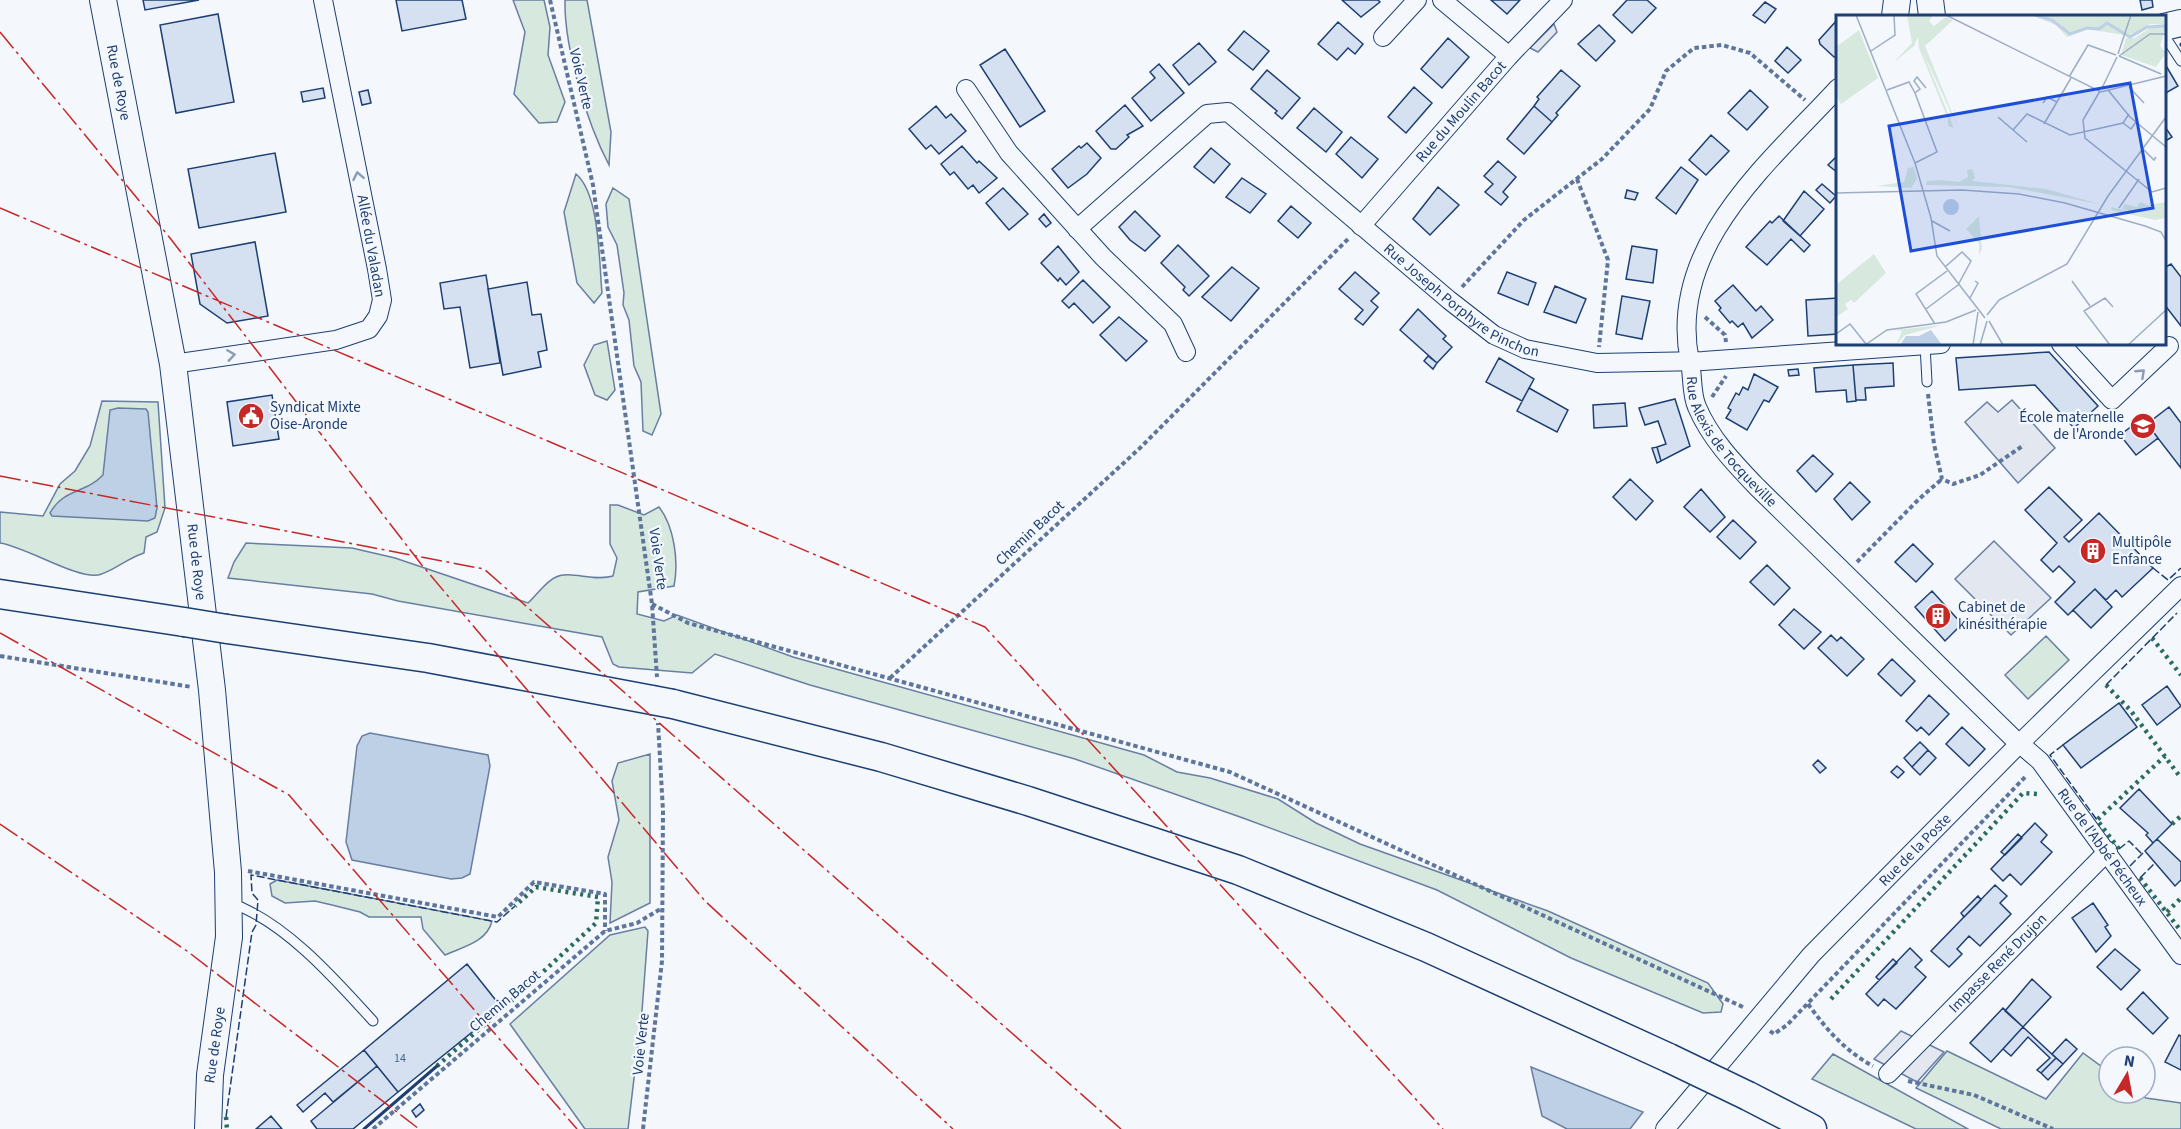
<svg xmlns="http://www.w3.org/2000/svg" width="2181" height="1129" viewBox="0 0 2181 1129" font-family="'Source Sans 3',sans-serif">
  <style>
    .green { fill: #d7e8df; stroke: #687fa3; stroke-width: 1.5 }
    .parking { fill: #e3e8f0; stroke: #687fa3; stroke-width: 1.5 }
    .water { fill: #bed0e5; stroke: #687fa3; stroke-width: 1.5 }
    .building { fill: #d5e0f0; stroke: #1d3f73; stroke-width: 1.5 }
    .lines { fill: none; stroke-linecap: round; stroke-linejoin: round }
    .lane-casing { stroke: #1d3f73; stroke-width: 11 }
    .street-casing { stroke: #1d3f73; stroke-width: 20 }
    .secondary-casing { stroke: #1d3f73; stroke-width: 28 }
    .primary-casing { stroke: #1d3f73; stroke-width: 31 }
    .path { stroke: #5e769c; stroke-width: 4; stroke-dasharray: 4.5 3; stroke-linecap: butt }
    .lane { stroke: #f4f7fb; stroke-width: 9 }
    .street { stroke: #f4f7fb; stroke-width: 18 }
    .secondary { stroke: #f4f7fb; stroke-width: 26 }
    .primary { stroke: #f4f7fb; stroke-width: 28 }
    .primary-bridge-casing { stroke: #1d3f73; stroke-width: 31; stroke-linecap: butt }
    .primary-bridge { stroke: #f4f7fb; stroke-width: 28 }
    .hedge { stroke: #2c6c60; stroke-width: 4.5; stroke-dasharray: 3 4.5; stroke-linecap: butt }
    .fence { stroke: #1d3f73; stroke-width: 1.5; stroke-dasharray: 8 3; stroke-linecap: butt }
    .wall { stroke: #1d3f73; stroke-width: 3 }
    .power { stroke: #c62828; stroke-width: 1.5; stroke-dasharray: 21 4.5 3 4.5; stroke-linecap: butt }
    .oneway { stroke: #889bb7 }
    .labels { text-anchor: middle; dominant-baseline: central; stroke-width: 4.5; stroke-linejoin: round; paint-order: stroke }
    .number-label { font-size: 12px; fill: #4b6792 }
    .street-label { font-size: 15px; fill: #1d3f73; stroke: #f4f7fb }
    .poi-label { font-size: 15px; fill: #1d3f73; stroke: #f4f7fb; text-anchor: start }
    .inset-river { fill: none; stroke: #bed0e5; stroke-width: 3 }
    .inset-road { fill: none; stroke: #9eadc5; stroke-width: 1.5 }
    .view { fill: #1d4ed8; fill-opacity: 0.15; stroke: #1d4ed8; stroke-width: 3 }
    .inset-edge { fill: none; stroke: #1d3f73; stroke-width: 3 }
  </style>
  <rect width="100%" height="100%" fill="#f4f7fb"/>
  <path class="green" d="M513,0H544L550,27L548,55L565,102L557,122L539,123L514,94L525,32Z
    M565,0H587L611,132L609,165C587,123 564,48 565,0Z
    M576,174C600,194 599,262 602,293L594,303L577,283L564,212Z
    M613,188L629,199L661,414L652,435L643,431L641,382L634,366L629,320L623,305L624,293L617,245L608,227L606,204Z
    M607,341L615,390L607,400L595,395L584,365L594,345Z
    M102,401L158,402L165,508L157,532L146,537L144,553C129,557 111,573 98,575C77,579 26,547 0,543V512L43,516L60,484L75,471L90,446Z
    M610,505H618L644,515L659,507C674,526 679,561 674,586L638,592L637,614L664,621L677,615L793,657L1144,755L1177,772L1210,778L1278,799L1316,823L1360,844L1548,911L1708,983L1723,1004L1721,1012L1703,1013L1571,958L1437,890L1243,818L1075,759L810,685L715,654L692,673L619,667L613,664L602,637L398,601L372,594L228,578L234,562L246,543L352,548L395,558L528,603C537,595 546,581 556,577C570,570 594,582 613,576L617,558L610,544Z
    M2046,636L2069,660L2028,699L2005,675Z
    M650,754V903L610,923L612,882L608,857L619,820L612,781L618,763Z
    M277,880L492,921C487,942 463,947 445,955L423,929L421,917H369L360,912L332,905L315,901L285,903L272,896L270,884Z
    M645,927L648,931L642,1011L628,1129H585L510,1024L610,935Z
    M1947,1051L2046,1099L2083,1053L2109,1072V1093H2138L2146,1098L2181,1103V1129H2001L1916,1088Z
    M1833,1054L1968,1129H1916L1812,1079Z"/>
  <path class="parking" d="M1554,24L1557,32L1538,52L1530,48Z
    M2012,400L2055,448L2018,483L1965,422L1987,402L1998,412Z
    M1994,541L2051,598L2011,635L1955,579Z
    M1901,1031L1944,1052L1917,1082L1874,1059Z"/>
  <path class="water" d="M118,408L146,409L148,412L157,508L155,518L148,521L52,516L50,513C64,488 85,494 103,475L110,410Z
    M370,733L488,755L490,766L470,874L462,878L451,879L352,860L346,842L357,746L362,736Z
    M1531,1067L1643,1112L1630,1129H1567L1542,1116Z"/>
  <path class="building" d="M143,0H199L145,10Z
    M396,0H462L466,19L402,31Z
    M1342,0H1378L1380,2L1361,17Z
    M1491,0H1520L1507,14Z
    M1627,0H1647L1656,8L1632,33L1613,15Z
    M2140,0H2152L2153,7L2142,10Z
    M1765,2L1776,9L1765,23L1753,15Z
    M218,14L234,102L176,113L160,25Z
    M1838,19V56L1834,57L1820,44L1819,40Z
    M1338,22L1363,44L1355,54L1348,48L1337,60L1318,44Z
    M1599,25L1615,41L1596,61L1578,44Z
    M1244,31L1269,51L1253,70L1228,50Z
    M1448,38L1469,57L1442,88L1421,69Z
    M1199,43L1216,62L1189,85L1173,65Z
    M1787,47L1801,60L1788,73L1775,61Z
    M1005,49L1045,111L1020,127L980,65Z
    M1159,64L1184,93L1151,121L1132,98L1155,78L1150,72Z
    M2165,64L2178,86L2164,94V65Z
    M1267,70L1300,98L1282,119L1275,113L1277,111L1251,89Z
    M1561,70L1580,86L1556,113L1558,115L1552,122L1534,106L1539,99L1537,97Z
    M1414,87L1432,103L1406,133L1388,117Z
    M323,88L325,98L303,102L301,92Z
    M368,90L371,103L362,105L359,92Z
    M1750,90L1768,107L1747,130L1728,113Z
    M1125,105L1143,126L1127,135L1129,137L1116,149H1111L1096,131Z
    M936,106L946,118L951,114L966,131L939,154L931,145L926,149L909,129Z
    M1534,106L1552,122L1524,154L1507,139Z
    M1314,108L1342,132L1326,152L1297,128Z
    M2165,127L2172,137L2164,142V127Z
    M1711,135L1729,151L1706,175L1689,160Z
    M1351,137L1378,159L1362,178L1336,154Z
    M1087,143L1101,158L1087,174L1068,188L1052,169L1079,146L1081,148Z
    M962,146L977,163L979,161L997,178L979,193L973,185L968,189L954,172L950,175L941,164Z
    M1211,148L1230,164L1214,183L1194,167Z
    M275,153L286,212L199,228L188,169Z
    M1838,155V173L1828,165Z
    M1498,161L1516,177L1503,192L1508,197L1501,205L1485,192L1493,184L1484,176Z
    M1681,167L1698,180L1676,214L1656,198Z
    M1242,178L1266,194L1250,213L1226,197Z
    M1822,184L1836,196L1830,203L1816,190Z
    M1438,187L1459,205L1430,235L1413,219Z
    M1003,188L1028,214L1009,230L986,203Z
    M1627,190L1638,193L1635,200L1625,198Z
    M1804,191L1824,209L1800,236L1783,221Z
    M1291,206L1311,223L1298,238L1278,221Z
    M1135,211L1160,236L1145,251L1130,240L1119,227Z
    M1044,214L1051,223L1046,227L1039,219Z
    M1779,216L1810,245L1804,252L1791,239L1767,265L1746,247L1770,221L1772,223Z
    M255,242L268,316L227,323L200,304L191,254Z
    M1178,245L1209,276L1189,296L1183,290L1185,287L1161,263Z
    M1058,246L1079,272L1066,285L1060,278L1058,281L1041,263Z
    M1632,246L1657,250L1653,283L1626,279Z
    M2171,264L2181,277V326L2164,304V268Z
    M1232,267L1259,288L1231,321L1202,297Z
    M1355,272L1379,293L1371,301L1378,307L1363,325L1355,319L1363,310L1339,289Z
    M1507,272L1536,283L1528,305L1498,293Z
    M486,275L500,363L470,368L460,307L444,309L440,283Z
    M1083,280L1110,307L1093,323L1074,303L1069,308L1062,301Z
    M527,282L532,315L541,314L547,350L538,352L541,367L503,375L488,289Z
    M1733,285L1756,311L1761,306L1773,320L1752,338L1743,323L1738,327L1732,321L1730,323L1719,310L1721,308L1715,301Z
    M1555,286L1586,299L1576,323L1544,312Z
    M1622,296L1650,301L1642,339L1616,334Z
    M1838,298V334L1808,336L1806,300Z
    M1418,309L1446,336L1443,339L1452,347L1437,363L1400,330Z
    M1119,317L1147,341L1126,361L1100,335Z
    M2049,352L2098,406L2074,428L2035,385L1959,390L1956,358Z
    M1428,356L1437,363L1433,369L1424,361Z
    M1499,358L1534,379L1522,401L1486,382Z
    M1893,363L1894,386L1865,388L1866,400H1856L1853,365Z
    M1853,365L1856,401L1847,402L1846,390L1816,392L1814,368Z
    M1798,369L1799,375L1789,376L1788,370Z
    M1754,374L1778,387L1769,402L1764,400L1747,430L1726,418L1731,410L1728,408L1736,393L1739,395L1743,387L1748,390Z
    M1529,388L1568,410L1557,432L1517,411Z
    M272,395L279,439L233,446L227,402Z
    M1675,399L1690,446L1661,461L1657,447L1666,444L1658,421L1645,425L1639,408Z
    M1625,403L1627,426L1594,428L1593,405Z
    M2169,407L2181,423V468L2147,424Z
    M2143,418L2158,438L2136,455L2120,435Z
    M1657,447L1661,461L1657,463L1652,448Z
    M1813,455L1833,474L1816,492L1797,471Z
    M1630,479L1653,501L1636,520L1613,497Z
    M1850,482L1870,502L1852,520L1834,499Z
    M2049,487L2082,520L2064,537L2069,542L2099,513L2153,568L2122,597L2116,590L2106,600L2095,589L2068,615L2055,602L2075,582L2059,566L2053,572L2041,560L2057,543L2025,510Z
    M1701,489L1725,517L1710,532L1684,507Z
    M1733,520L1756,542L1740,559L1717,537Z
    M1913,544L1933,564L1916,582L1895,562Z
    M1767,565L1790,588L1774,605L1750,582Z
    M2095,589L2112,607L2091,628L2073,610Z
    M1932,591L1962,624L1945,641L1915,607Z
    M1794,609L1821,632L1804,649L1779,625Z
    M1831,635L1837,641L1841,637L1864,659L1847,676L1818,648Z
    M1892,659L1915,681L1901,696L1878,674Z
    M2167,686L2181,706L2157,725L2142,705Z
    M1929,695L1949,714L1929,735L1921,727L1917,731L1906,721Z
    M2119,703L2137,727L2081,768L2063,745Z
    M1962,727L1985,749L1969,766L1946,744Z
    M1920,742L1928,750L1912,767L1904,758Z
    M1928,750L1936,758L1920,775L1912,767Z
    M1818,760L1826,768L1820,773L1813,765Z
    M1897,766L1904,772L1898,778L1891,772Z
    M2139,789L2172,824L2153,843L2146,835L2148,833L2120,808Z
    M2035,823L2047,835L2041,842L2052,852L2021,885L2010,874L2003,881L1991,869Z
    M2018,834L2022,838L2005,855L2001,852Z
    M2157,839L2181,862V880L2175,886L2145,851Z
    M1995,885L2007,896L2000,903L2011,914L1980,946L1969,936L1957,949L1962,954L1949,967L1931,951Z
    M1978,896L1981,900L1964,917L1961,913Z
    M2093,903L2108,925L2105,927L2111,936L2096,952L2072,918Z
    M1910,948L1922,960L1915,967L1926,977L1896,1009L1884,999L1878,1006L1866,994Z
    M2115,949L2140,970L2121,990L2097,967Z
    M1893,959L1897,963L1879,980L1876,977Z
    M467,964L502,1008L398,1092L364,1050Z
    M2032,979L2051,997L2023,1027L2005,1011Z
    M2143,992L2168,1018L2153,1034L2127,1009Z
    M2003,1008L2023,1027L1991,1062L1970,1043Z
    M2023,1027L2056,1058L2041,1073L2037,1070L2050,1058L2028,1037L2011,1056L2003,1049Z
    M2179,1035L2181,1036V1070L2165,1062Z
    M2066,1039L2077,1049L2063,1064L2052,1054Z
    M364,1050L377,1066L333,1102L325,1093L303,1112L297,1105Z
    M2056,1058L2063,1064L2048,1080L2041,1073Z
    M377,1066L398,1092L353,1129H317L311,1121Z
    M420,1104L424,1110L416,1117L412,1111Z
    M271,1116L282,1129H256Z"/>
  <g class="lines">
    <g class="lane-casing">
      <path id="lane" d="M2164,35L2181,61
        M1925,345L1927,382
        M231,903C285,922 335,979 373,1021"/>
    </g>
    <g class="street-casing">
      <g id="street">
        <path d="M1442,0L1509,56"/>
        <path d="M1383,37L1417,0"/>
        <path id="s1" d="M1838,88C1768,164 1666,247 1690,362C1693,376 1691,394 1697,407C1710,438 1734,463 1757,487L2013,738L2040,761L2181,955"/>
        <path d="M966,89L1009,153L1103,257L1173,324L1186,352"/>
        <path id="s2" d="M1361,226L1509,56L1563,0"/>
        <path id="s3" d="M1077,229L1207,114L1228,112L1449,300L1494,335L1525,349L1597,363L1703,361L1941,344"/>
        <path d="M2061,344L2112,400L2169,346"/>
        <path d="M173,364L336,340L369,329L378,316L382,300L377,269L323,0"/>
        <path id="s4" d="M1888,1074L2108,851"/>
        <path id="s5" d="M1665,1129L1811,955L2019,744L2181,586"/>
      </g>
    </g>
    <g class="secondary-casing">
      <g id="secondary">
        <path id="s6" d="M103,0L173,364L212,690L228,872L229,937L210,1075L208,1129"/>
        <path d="M1930,0L1932,16"/>
        <path d="M1895,16L1897,0"/>
        <path d="M2164,27L2181,23"/>
      </g>
    </g>
    <g class="primary-casing">
      <path id="primary" d="M0,594L184,622
        M227,629L428,658L652,700
        M673,704L881,757L1028,801L1238,870L1426,947L1669,1058
        M1748,1096L1812,1129"/>
    </g>
    <path class="path" d="M550,0L593,185L652,604L657,677
      M1577,179L1608,260L1599,347
      M1462,287L1524,220L1602,159L1650,109L1666,71L1694,48L1722,45L1750,53L1805,100
      M1705,317L1725,335L1726,342
      M1928,394L1934,444L1942,479L1953,484L1980,475L2024,445
      M1712,397L1726,376
      M1857,562L1919,499L1942,479
      M652,604L688,623L1230,772L1743,1007
      M0,656L192,687
      M890,678L1140,448L1350,237
      M248,871L498,917L534,882L605,894V931
      M1808,1004C1827,1030 1845,1051 1873,1066
      M1770,1031L1774,1034L1787,1025L2027,775
      M1908,1081L1974,1095L2053,1129
      M373,1129L605,931L637,923L662,908
      M643,1129L662,961L663,811L658,723"/>
    <use href="#lane" class="lane"/>
    <use href="#street" class="street"/>
    <use href="#secondary" class="secondary"/>
    <use href="#primary" class="primary"/>
    <g class="primary-bridge-casing">
      <path id="primary-bridge" d="M184,622L227,629
        M652,700L673,704
        M1669,1058L1748,1096"/>
    </g>
    <use href="#primary-bridge" class="primary-bridge"/>
    <path class="hedge" d="M2152,638L2181,675
      M2106,685L2131,711L2181,778
      M2172,824L2181,816
      M2119,849L2097,820L2165,756
      M2140,878L2181,931
      M2167,912L2181,898
      M1831,999L2023,793L2037,794
      M437,1066L518,995L596,923L598,897L536,887L515,906
      M226,1117L227,1129"/>
    <path class="fence" d="M2153,568L2168,580L2181,568
      M2106,685L2177,613
      M2063,745L2050,755L2097,820
      M2119,849L2129,841L2142,854
      M2130,866L2143,853
      M2140,878L2154,864
      M226,1117L252,932L256,925L258,900L252,893L251,875L497,922L515,906"/>
    <path class="wall" d="M2181,44V45
      M364,1129L437,1066"/>
    <path class="power" d="M0,32L170,238L421,564L705,901L953,1129
      M0,208L985,627L1443,1129
      M0,476L484,569L1121,1129
      M0,633L289,795L577,1129
      M0,824L187,951L419,1129"/>
  </g>
  <defs><path id="oneway-chevron" d="M-2-3.5L2.5 0L-2 3.5" fill="none" stroke-width="1.6" stroke-linecap="round" stroke-linejoin="round" transform="scale(1.5)"/></defs>
  <g class="oneway">
    <use href="#oneway-chevron" transform="translate(358 176) rotate(-101)"/>
    <use href="#oneway-chevron" transform="translate(231 355) rotate(-8)"/>
    <use href="#oneway-chevron" transform="translate(2141 373) rotate(-43)"/>
  </g>
  <defs>
    <g id="civic-disc" transform="scale(1.35)"><circle r="9.5" fill="#c62828" stroke="#f4f7fb"/><path d="M-.6-6.5H3V-4.5H.6V-3L4-1V1h2V6H-6V1h2V-1L-.6-3ZM-1.2 2.5V6h2.4V2.5Z" fill="#fff"/></g>
    <g id="school-disc" transform="scale(1.35)"><circle r="9.5" fill="#c62828" stroke="#f4f7fb"/><path d="M0-5L7-2L0 1L-7-2ZM-4 1L0 2.5L4 1V4Q0 6-4 4Z" fill="#fff"/></g>
    <g id="building-disc" transform="scale(1.35)"><circle r="9.5" fill="#c62828" stroke="#f4f7fb"/><path d="M-4-6H4V6H1V3H-1V6H-4ZM-2.5-4.3h1.7v1.8h-1.7ZM.8-4.3h1.7v1.8H.8ZM-2.5-1h1.7V.8h-1.7ZM.8-1h1.7V.8H.8Z" fill="#fff"/></g>
  </defs>
  <g fill-rule="evenodd">
    <use href="#civic-disc" x="251" y="416"/>
    <use href="#school-disc" x="2143" y="426"/>
    <use href="#building-disc" x="2093" y="551"/>
    <use href="#building-disc" x="1938" y="616"/>
  </g>
  <g class="labels">
    <g class="number-label">
      <text x="400" y="1058">14</text>
    </g>
    <g class="street-label">
      <text transform="translate(581 79) rotate(77)">Voie Verte</text>
      <text stroke="none"><textPath href="#s6" startOffset="84">Rue de Roye</textPath></text>
      <text stroke="none"><textPath href="#s2" startOffset="152">Rue du Moulin Bacot</textPath></text>
      <text transform="translate(371 246) rotate(80)">Allée du Valadan</text>
      <text stroke="none"><textPath href="#s3" startOffset="496">Rue Joseph Porphyre Pinchon</textPath></text>
      <text stroke="none"><textPath href="#s1" startOffset="418">Rue Alexis de Tocqueville</textPath></text>
      <text transform="translate(1030 533) rotate(-43)">Chemin Bacot</text>
      <text transform="translate(658 559) rotate(82)">Voie Verte</text>
      <text stroke="none"><textPath href="#s6" startOffset="570">Rue de Roye</textPath></text>
      <text stroke="none"><textPath href="#s1" startOffset="972">Rue de l'Abbé Pécheux</textPath></text>
      <text stroke="none"><textPath href="#s5" startOffset="375">Rue de la Poste</textPath></text>
      <text stroke="none"><textPath href="#s4" startOffset="156">Impasse René Drujon</textPath></text>
      <text transform="translate(505 1001) rotate(-40)">Chemin Bacot</text>
      <text transform="translate(641 1044) rotate(-84)">Voie Verte</text>
      <text transform="translate(215 1045) rotate(-82)">Rue de Roye</text>
    </g>
    <g class="poi-label">
      <text x="270" y="407">Syndicat Mixte<tspan x="270" dy="17">Oise-Aronde</tspan></text>
      <text x="2124" y="417" text-anchor="end">École maternelle<tspan x="2124" dy="17">de l'Aronde</tspan></text>
      <text x="2112" y="542">Multipôle<tspan x="2112" dy="17">Enfance</tspan></text>
      <text x="1958" y="607">Cabinet de<tspan x="1958" dy="17">kinésithérapie</tspan></text>
    </g>
  </g>
  <g transform="translate(1836 15)">
    <rect width="330" height="330" fill="#f4f7fb"/>
    <path d="M71,0H97L93,6L98,11L110,2L117,5L89,31L124,117L86,35L118,113L112,111V104L83,33L82,22L78,31L58,47L76,28ZM195,0H330V10L314,9L294,21L251,14L231,22L220,10ZM315,12H330L324,31L330,38L320,52L285,40L290,23H299ZM23,15L42,63L5,89L0,81V32ZM78,152L81,164L75,173L40,171L68,167L72,153ZM136,154L139,162L136,166L210,174L263,189L173,172L90,170L91,166L103,165L123,167L132,162L131,155ZM304,187L312,190L330,187V203L319,205L275,195L276,192L312,202L286,194L289,189L301,192ZM143,201L146,234L143,240V228L130,214ZM38,239L50,258L18,288L15,285L9,289L12,294L0,302V270ZM106,310L69,320L60,330L66,316L60,315Z" fill="#d7e8df"/>
    <path d="M107 192a8 8 0 1 1 16 0a8 8 0 1 1-16 0ZM95,315L106,330H64L70,321H83Z" fill="#bed0e5"/>
    <path class="inset-river" d="M200,0L216,5L234,19L251,13L263,14L271,8L294,22L311,12L330,11"/>
    <path class="inset-road" d="M20,0L79,148L95,203L101,241L149,303M110,0L265,77L330,61M35,36L59,20L58,0M282,39L295,0M283,41L314,19H330M283,41L325,59M233,62L252,30L280,40M293,72L308,88M266,73L281,42M51,75L73,67L79,78L101,137L79,148M272,75L294,102L330,132M264,76L247,105L249,123L316,177L330,173M79,78L84,74L78,66L81,62L90,73M207,88L211,82L221,87M162,102L191,127M287,108L295,114L300,107M208,109L235,63M177,115L191,99L234,120L287,108L293,99M306,133L318,145L320,142M0,178L126,175L183,179L229,188L309,211L325,217L330,226M283,193L303,164M96,206L114,216M236,266L254,291M134,283L142,268L139,266M90,294L122,270L135,246L126,237L109,252M151,300L163,285L231,249L272,181L330,102M153,306L167,330M99,309L80,279L111,256M0,319L14,309L30,329M29,330L51,315L110,307L140,295M137,330L142,297M144,330L151,306M274,330L248,296L269,283L277,292M292,330L330,295"/>
    <path class="view" d="M294,68L317,193L75,236L53,111Z"/>
    <rect width="330" height="330" class="inset-edge"/>
  </g>
  <g transform="translate(2127 1075) rotate(10)"><circle r="28" fill="#f4f7fb" stroke="#9eadc5" stroke-width="1.5"/>
  <path d="M0-4.5L10 22L0 15L-10 22Z" fill="#c62828"/>
  <text y="-9" font-size="16" font-weight="bold" text-anchor="middle" fill="#1d3f73">N</text>
  </g>
</svg>
